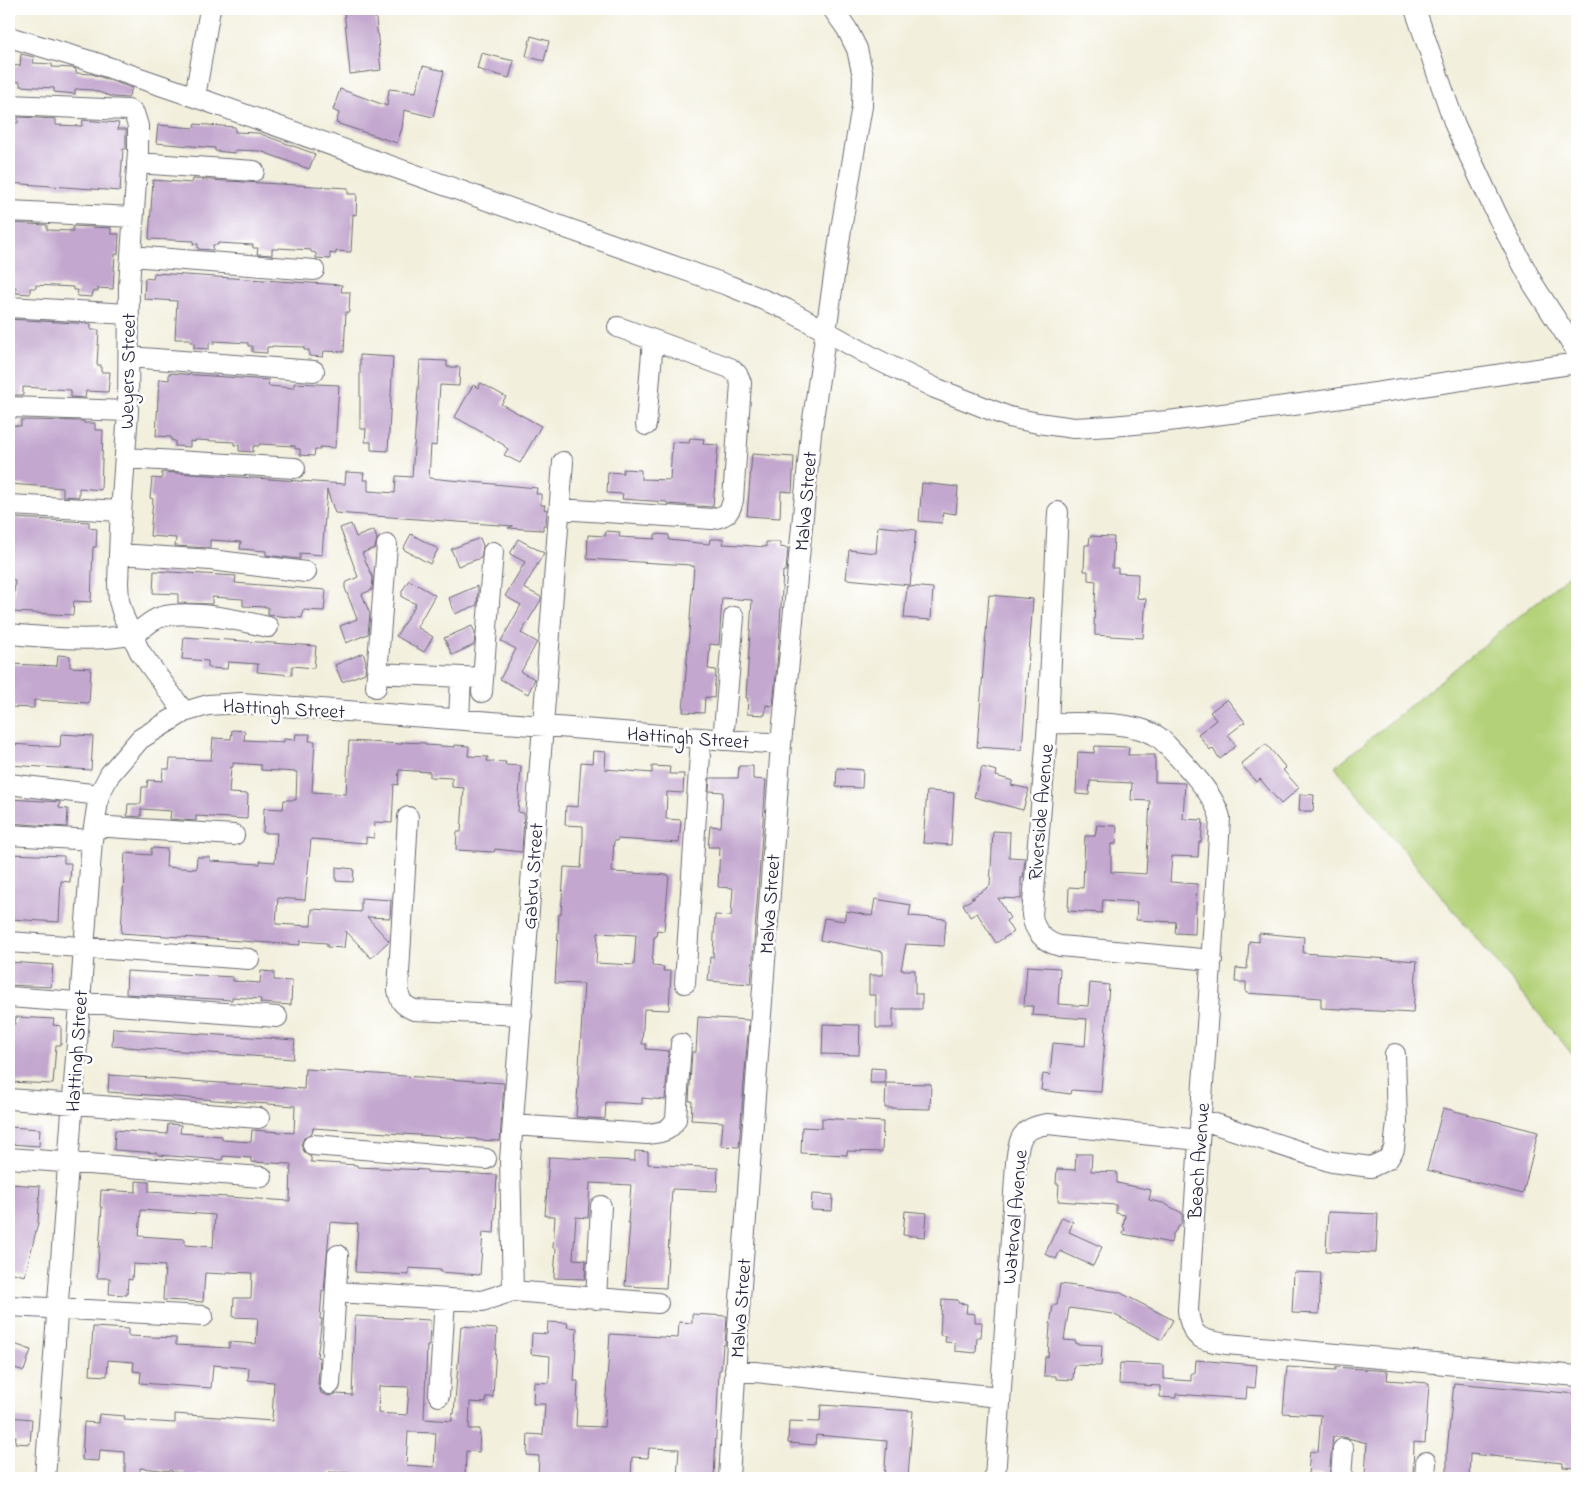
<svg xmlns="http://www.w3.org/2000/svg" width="1586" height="1487" viewBox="0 0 1586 1487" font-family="'Indie Flower',sans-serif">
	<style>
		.green { fill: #b3d178; stroke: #6a7a5a }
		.building { fill: #c3a7cf; fill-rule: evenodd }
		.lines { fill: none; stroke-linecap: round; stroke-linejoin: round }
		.minor-casing { stroke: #6b6a73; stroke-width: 22 }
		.minor { stroke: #fff; stroke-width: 20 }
		.labels { text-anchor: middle; stroke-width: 5; stroke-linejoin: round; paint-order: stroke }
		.street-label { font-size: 20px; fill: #22223b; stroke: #fff }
	</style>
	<rect width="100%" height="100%" fill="#fff"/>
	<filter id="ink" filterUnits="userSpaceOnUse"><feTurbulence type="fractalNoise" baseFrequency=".02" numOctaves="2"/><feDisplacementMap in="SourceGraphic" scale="10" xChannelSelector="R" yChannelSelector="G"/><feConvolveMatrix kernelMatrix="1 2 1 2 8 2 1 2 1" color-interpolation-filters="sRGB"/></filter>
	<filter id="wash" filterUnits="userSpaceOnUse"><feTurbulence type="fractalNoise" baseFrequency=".0096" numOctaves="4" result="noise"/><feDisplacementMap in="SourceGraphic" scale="20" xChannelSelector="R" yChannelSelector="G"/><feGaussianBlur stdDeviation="1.12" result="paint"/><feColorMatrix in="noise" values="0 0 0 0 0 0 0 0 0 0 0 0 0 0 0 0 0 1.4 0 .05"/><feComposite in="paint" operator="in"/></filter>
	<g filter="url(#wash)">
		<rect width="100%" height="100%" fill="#f2efdc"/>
		<!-- green -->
		<path class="green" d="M1577 569V1060L1335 767Z"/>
		<g id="blocks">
			<!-- building -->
			<path class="building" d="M344 9H375L381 70 350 74Z
				M531 36 549 41 544 61 526 56Z
				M481 53 514 61 509 78 477 69Z
				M21 54 34 57 33 63 52 64V67L73 68 76 69V73L92 74 132 88 128 98 113 97 92 90 75 89V94L54 92V88L20 86V82L9 81V65L20 66Z
				M423 66 444 71 433 117 404 110 402 128 397 143 336 123 339 113 333 110 340 89 387 106 389 89 416 92Z
				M18 117 56 119V125L82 126 83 120 119 123 117 129H126V149H123L120 191 9 183V122L18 123Z
				M195 124 235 127V132L258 133 315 154 309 169 260 151 235 150V153L215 151V148L156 143 158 125 194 128Z
				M193 179 348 188V194H357L356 215 353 214 351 252 336 251V254L330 253V259L316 258V253L311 252V250L278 248V249H272V255L257 254 258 248H253V245L218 243V245H213V250L198 249V244H193L194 241 149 239 153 180 192 183Z
				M9 223 47 225V230L73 231V226L111 228V234H119L118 254H115L113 289 98 288V291H93L92 297 77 296 78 290H73V287L36 285V288H30V294L16 293V287H11V284H9Z
				M154 273 342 285 341 292H350L349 312H346L344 352 324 351 323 357 309 356V350H304V347L272 346V347H267V353L252 352V346H248V343L214 341V344L209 343V349L194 348V342H190V339H175L177 301 144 299 145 278 153 279Z
				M9 319 91 324V330H99L97 365H101V372H110L108 392 86 391 85 398 71 397V390L23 387V395H9Z
				M360 355 393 357 388 451 371 450V442H365L366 429H360Z
				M420 360 447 361V367H460L459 386 440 385 436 446 431 445 429 478 537 488 536 494H541V505H545L544 509 547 510 546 525H543V530L508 528 513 526 335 513 327 490 322 555 300 553V559L266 555V551L240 549 241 542 210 540V548L175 546 176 538 150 536 153 499 150 498 152 478 162 479V472L345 484 346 472 364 473 363 480H368V491L395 493 396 476 412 477Z
				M169 373 269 380 268 386 294 388V383L339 385 335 448 320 447V450H315L314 456 300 455V449H295V446L259 444V446H253V452L239 451V445H234V442L195 440V442L190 441V447L175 446V441L171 440V437L156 436 159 379 169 380Z
				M481 383 506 397 501 404 541 426 520 463 504 455 508 449 504 446V445L455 417 473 385 478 388Z
				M21 420 84 421V423H95V430H103L101 490 79 488V497L63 496V488L9 484V425L21 426Z
				M690 438 704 439 703 444 718 445 713 507 667 504V502L622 499 623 494 607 493 608 472 623 473V469L641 470V479L670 480 672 442 689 443Z
				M752 454 794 457 792 492 781 491 780 518 747 516Z
				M922 483 958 487 956 514 943 512 942 523 919 521Z
				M15 518 89 522V528L97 529 96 547H93L91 602 74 601 73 615 13 612 15 580 9 579 11 543H9V524H14Z
				M351 524 356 537 374 530 377 539 375 548 362 553 373 578 372 590 362 594 370 614 368 634 346 643 340 626 357 619 345 588V583L358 577 340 528Z
				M878 526 916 530 910 585 846 579 849 550 876 553Z
				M606 531 620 532 619 537 655 539V534L669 535V540L709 544 710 539H724L723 544 740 545 766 547V542H780V547L788 548 786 571H783L779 642 773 706 766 705 765 715 747 714 748 698H746L752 600 722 598 719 645 710 644 708 669 716 670 714 698 705 697 704 713 683 712 694 566H691V565L587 559 588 535 605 536Z
				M411 534 438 549 430 564 403 549Z
				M1090 536 1114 537 1112 568H1118V573L1138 574 1137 598 1146 599 1143 638 1095 635V625H1094L1096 581 1088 580V571H1084L1085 545H1089Z
				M480 538 483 546 481 558 458 566 451 549Z
				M518 539 544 553 524 588 541 597V600L521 633 537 642 521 672 535 679 528 694 500 679 516 649 501 641 521 605 505 596 525 562 510 554Z
				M154 571 236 576 235 583 326 590 324 611 303 610 302 618 268 615V607L243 606V599L212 597V604L178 603V594L153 593Z
				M409 580 435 595 417 627 433 637 424 652 396 636 416 604 402 597V591Z
				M477 586 478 590 477 605 455 614 449 598Z
				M907 586 933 588 931 620 904 618Z
				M989 595 1033 599 1022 750 977 747Z
				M472 626 475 632 474 645 452 655 444 638Z
				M184 637 316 646 314 668 292 666V675L257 672 258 664 228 662 227 669 208 668V661L182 659Z
				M363 653 366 661 365 673 342 682 335 665Z
				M58 655 70 656V667L91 668 89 703 34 700V708L9 707V664L57 666Z
				M1227 699 1245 722 1228 735 1236 746 1220 759 1212 748 1210 750 1198 734 1216 720 1210 712Z
				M232 730 245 731 244 740 284 742V739L295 740 296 734H310L309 741H315L312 792 346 794 349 741 402 744V742L426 743V745L455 747V745L469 746 468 756 488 757 487 761 506 762 505 765 521 766 518 812 524 813 522 852 495 849 494 852 456 850 457 832H461L464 788 452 787V778L430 777V772L399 770 398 785 394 784 392 823 375 822 374 838 366 837V843L311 839 305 900 278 898 276 924 311 926 312 909 361 912V898L391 900 390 918 367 917 389 941 371 958 346 931 344 948 327 947V943L300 941V945L121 933 125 853 151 855V848L167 849 166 867 196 869 197 857H210V861L260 864V861L275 862 277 833H263L264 808 283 809 284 800H296L297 772 261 770V765L233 763V767H231L229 793 248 794 247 819 196 816V821L170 819 171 811 141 809V817L127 816 128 804H141L142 787H147L148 780 162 781 163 769H169L170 759 211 760 213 738 231 739Z
				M61 734 93 736 91 770 9 765V744L60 747Z
				M1266 744 1286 768 1283 770 1299 788 1281 804 1260 779 1257 782 1241 764Z
				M1095 746 1129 747 1128 755H1155V782L1185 783 1183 819 1203 820 1201 842H1199L1198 857 1172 856 1170 882 1197 884 1195 934 1175 933 1176 922 1136 920 1137 902 1103 900 1102 913 1068 911 1069 887 1083 888 1085 836H1095L1097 825 1117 826 1116 844H1111V872L1146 874 1150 801 1131 800 1132 783 1090 781 1089 795 1076 794 1078 752 1094 753Z
				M593 751 606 752 605 769 652 773V766L670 767 669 774H684L683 793 667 792 666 819 681 820 679 843 617 839V841H614L612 872 669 875 664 931 657 930 656 937H654L652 966 664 967 663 971H671L669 1010 644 1009 642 1044H646V1049L669 1051 665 1100 642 1098V1104L606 1102 605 1119 576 1117 584 984 555 983 559 914H561L564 867 581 868 583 838V826L565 825 566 806 578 807 581 762 592 763ZM598 933 636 935 634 965 596 963Z
				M739 766H753V779L766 780 751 984 708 981 710 957 713 958 715 915 731 916 733 888 718 887 720 847H708L710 826 721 827 723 792 709 791 710 778H738Z
				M982 767 997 771 996 776 1013 781 1011 785 1029 789 1023 810 974 797Z
				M837 768 863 770 862 788 836 787Z
				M927 791 954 793 951 845 923 843Z
				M1300 794 1314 795 1313 811H1299Z
				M9 799 60 802 59 808 68 809 67 827 9 823Z
				M993 831 1010 832 1009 857 1025 858 1023 878H1021V899L998 898 1010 918 1006 921 1013 932 996 943 977 913 970 917 963 904 975 898H971L990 886Z
				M9 854 64 856V863H71L70 882 61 881 59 922 9 919Z
				M336 867 354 869 353 882 336 881Z
				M875 899 911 905 909 916 946 919 944 946 906 944 901 970H915V994H922V1009H893V1028H876V995H869V975H883V952L820 940 824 918 844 921 846 911 872 916Z
				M1259 933 1304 937 1303 953 1417 961 1413 1013 1321 1008V998L1246 993V982H1235L1236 968 1247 969 1249 941 1259 942Z
				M9 962 53 965 51 987 9 985Z
				M1027 966 1060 968 1058 1004 1088 1006 1090 983 1109 985 1101 1092 1071 1090 1070 1094 1041 1090 1043 1074 1050 1075 1053 1043 1085 1046 1087 1019 1032 1015 1033 1006H1024Z
				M127 971 233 977V981L260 983 261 971 274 972V980L292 981 291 1005 260 1003 261 999 232 997V1000L126 994Z
				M16 1017 54 1019 53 1025 61 1026V1045H56L53 1084 9 1082V1023L15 1024Z
				M698 1017 749 1020 739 1147 721 1146 723 1122 691 1120 692 1101H689L692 1052H696Z
				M823 1024 860 1025 859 1055 822 1054Z
				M113 1028 295 1040 293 1059 112 1046Z
				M871 1068 885 1069V1083H870Z
				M305 1069 504 1083 500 1141 477 1140V1139L313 1128 312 1133 308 1135 304 1138 301 1144 303 1150 306 1154 311 1157V1162L357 1165V1167L427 1170V1172L497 1175 494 1233 483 1232 480 1275 440 1272 441 1270 409 1268V1275L355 1272 358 1224 330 1222 324 1291H322L320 1319H322L317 1357 320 1358 318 1383 321 1393 329 1396 336 1394 352 1395 355 1316 430 1320 429 1346H427L424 1419 452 1421V1414H454L461 1326 497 1329 493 1397H486V1403L470 1402 469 1429H480L479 1452 466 1451 465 1478H390V1475L329 1472V1478H232V1476L198 1474V1478H184L185 1473 171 1472 172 1471 140 1468V1478H125V1452L100 1450 99 1461 82 1460 84 1422 98 1423 99 1414 125 1416 124 1420 175 1423V1414L272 1421 274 1382 248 1380 249 1368 213 1365 211 1388 140 1383 141 1372 133 1371 134 1362 108 1360 107 1376 90 1375 93 1327 128 1329V1336L176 1338V1345L229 1348V1342L256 1344 258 1318 233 1317 234 1298H251L252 1273 226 1272V1274L205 1273 203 1302 163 1300 165 1266 133 1264 132 1280 128 1279 127 1295 109 1294 110 1278H97L102 1207H100L101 1190 136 1192V1181L149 1182V1192L290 1201 291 1164 251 1162V1158L223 1156 222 1160 158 1155V1153L114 1150 115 1130 167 1134 168 1124 181 1125 180 1133 222 1136V1140L251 1142 252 1130 294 1133 295 1106 108 1092 109 1075 304 1089ZM141 1210 215 1215 213 1247 185 1245V1239L139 1236ZM379 1386 409 1387 407 1415 378 1413ZM408 1432 436 1433 434 1467 406 1465Z
				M886 1083 931 1084 930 1109 885 1108Z
				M1443 1108 1538 1132 1523 1194 1427 1170Z
				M822 1118 883 1122 882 1152 847 1151V1155L801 1153 802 1127 822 1128Z
				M9 1127 40 1129 39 1146 9 1144Z
				M635 1151 648 1152V1164L718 1168 717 1191 672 1189 666 1288 625 1286 630 1223H628L631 1185 590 1183 588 1218 576 1217 573 1259 586 1260 585 1279 554 1278 556 1248H553L555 1216H545L549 1157 635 1161Z
				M1076 1154H1092L1091 1171 1117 1172V1183L1151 1190 1149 1200 1163 1203 1182 1213V1222L1173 1234 1171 1243 1123 1234 1125 1228 1123 1227 1125 1215 1116 1213V1205L1058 1201 1059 1184H1056L1057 1169 1075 1170Z
				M9 1184 40 1186 38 1223 25 1276 9 1272Z
				M812 1194 833 1195 832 1211 811 1210Z
				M905 1211 927 1213 925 1237 903 1235Z
				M1328 1212 1378 1214 1376 1253 1326 1251Z
				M1062 1217 1073 1222 1069 1232 1102 1247 1093 1266 1060 1251 1056 1259 1045 1254Z
				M1294 1272 1321 1273 1319 1314 1292 1313Z
				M1060 1284 1119 1292 1173 1320 1162 1340 1113 1314 1069 1308 1064 1340 1076 1341V1344L1102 1345 1101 1366 1074 1365 1073 1380 1056 1379V1376H1044L1045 1357H1048L1050 1325 1053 1305H1057Z
				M942 1299 958 1300V1303L967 1304 966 1313 975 1314V1322H982L981 1337H977L976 1353 955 1351V1343L945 1342 946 1336 940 1335Z
				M692 1314 727 1316 725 1345H723L721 1370H719L714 1478H677L679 1449 649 1448 648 1458 632 1457 631 1478H538L539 1456 527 1455 528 1434 543 1435 545 1404H533L534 1382 549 1383 550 1356 531 1354 532 1333 547 1334 548 1322 568 1323 567 1327 577 1328 574 1381H578L576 1426 604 1427 610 1334 678 1338 679 1322 692 1323Z
				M9 1342 31 1350 24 1371 9 1366Z
				M1196 1360 1257 1365 1255 1388 1247 1387 1246 1399 1176 1394V1398L1160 1397V1386L1119 1384 1120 1363 1164 1365V1379L1191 1381V1373H1195Z
				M1287 1367 1336 1370V1367L1388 1371 1387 1380 1429 1383 1425 1443 1414 1442 1413 1478 1365 1476 1367 1443 1344 1437H1333L1329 1476 1308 1474 1310 1451 1318 1452 1321 1415 1283 1413Z
				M1454 1383 1577 1394V1417L1574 1444 1577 1445V1468L1563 1467V1463L1470 1454 1469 1478H1447V1451Z
				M821 1405 913 1411 908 1478H884L887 1441 816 1435 815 1445 788 1443 789 1421 820 1422Z
				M9 1417 32 1419 30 1444 15 1443 16 1436 9 1435Z"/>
		</g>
	</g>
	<g filter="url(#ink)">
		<use href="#blocks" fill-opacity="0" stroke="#6b6a73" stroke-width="1"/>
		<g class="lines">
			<!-- minor casing -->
			<g class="minor-casing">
				<path id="minor" d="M1415 9 1455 125 1498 217 1533 284 1577 352
					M9 37 90 61 195 97 730 286 786 309 876 359 935 388 1009 417 1038 423 1074 428 1112 426 1168 421 1301 404 1577 363
					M195 97 210 9
					M9 105 128 110 134 113 138 126V151L129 286 128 411 120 529 118 583 119 601 124 618 140 652 184 712
					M137 163 254 171
					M9 211 133 217
					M131 256 314 270
					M9 307 128 314
					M129 357 314 371
					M9 407 128 411
					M646 425 653 340
					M125 458 295 468
					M9 505 121 511
					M560 509 712 519C725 516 730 514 733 500L741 383 737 374 730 368 618 327
					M1058 512 1048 723 1032 915C1034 931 1044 942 1060 946L1212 960
					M119 554 211 560 306 572
					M9 634C44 637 81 641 116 637 121 636 127 636 132 635 142 631 148 621 161 617 190 609 239 620 268 627
					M377 673 483 678
					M376 687 387 545
					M482 692 493 552
					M459 719 461 677
					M1048 723C1079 724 1137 719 1161 739 1179 758 1215 793 1220 818 1211 982 1198 1146 1188 1310 1191 1339 1201 1340 1227 1344L1577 1376
					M723 740 734 617
					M9 784 99 795
					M408 817 398 990C400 1002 403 1005 414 1010L522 1015
					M94 826 234 835
					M9 835 92 840
					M9 942 249 959
					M685 983 701 739
					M9 997 277 1017
					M9 1099 259 1118
					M1200 1119 1332 1162 1371 1167 1388 1159 1394 1149 1397 1122 1395 1054
					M513 1125 647 1134C662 1132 669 1132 676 1119L681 1044
					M313 1145 486 1159
					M9 1158 262 1177
					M513 1291 510 1160 563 462
					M336 1292 482 1301 513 1291 658 1303
					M596 1299 601 1206
					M9 1306 203 1316
					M735 1370 1000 1397
					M330 1384 338 1255
					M439 1396 445 1299
					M45 1478 92 840 99 795 110 774 140 739 184 712 208 705 241 703 781 744
					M729 1478 738 1326 781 744 811 433 841 229 862 106 863 76 857 49 847 29 833 9
					M995 1478 1016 1163C1019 1137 1021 1128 1048 1124L1199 1140
					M1341 1478 1343 1449
					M1425 1478 1426 1462"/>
			</g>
			<!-- minor -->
			<use href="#minor" class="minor"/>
		</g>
	</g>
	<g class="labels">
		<!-- street labels -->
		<g class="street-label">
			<text transform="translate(127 371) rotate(-89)" y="7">Weyers Street</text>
			<text transform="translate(805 501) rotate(-85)" y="7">Malva Street</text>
			<text transform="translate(284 708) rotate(3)" y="7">Hattingh Street</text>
			<text transform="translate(688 737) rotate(4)" y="7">Hattingh Street</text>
			<text transform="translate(1040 812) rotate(-85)" y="7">Riverside Avenue</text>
			<text transform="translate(532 876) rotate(-86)" y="7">Gabru Street</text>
			<text transform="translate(769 904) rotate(-86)" y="7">Malva Street</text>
			<text transform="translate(76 1051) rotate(-86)" y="7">Hattingh Street</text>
			<text transform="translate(1198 1161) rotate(-86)" y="7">Beach Avenue</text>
			<text transform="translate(1014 1217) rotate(-85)" y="7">Waterval Avenue</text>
			<text transform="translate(740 1308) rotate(-86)" y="7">Malva Street</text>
		</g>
	</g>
	<!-- margin -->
	<rect width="1586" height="1487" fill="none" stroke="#fff" stroke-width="30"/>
</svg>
